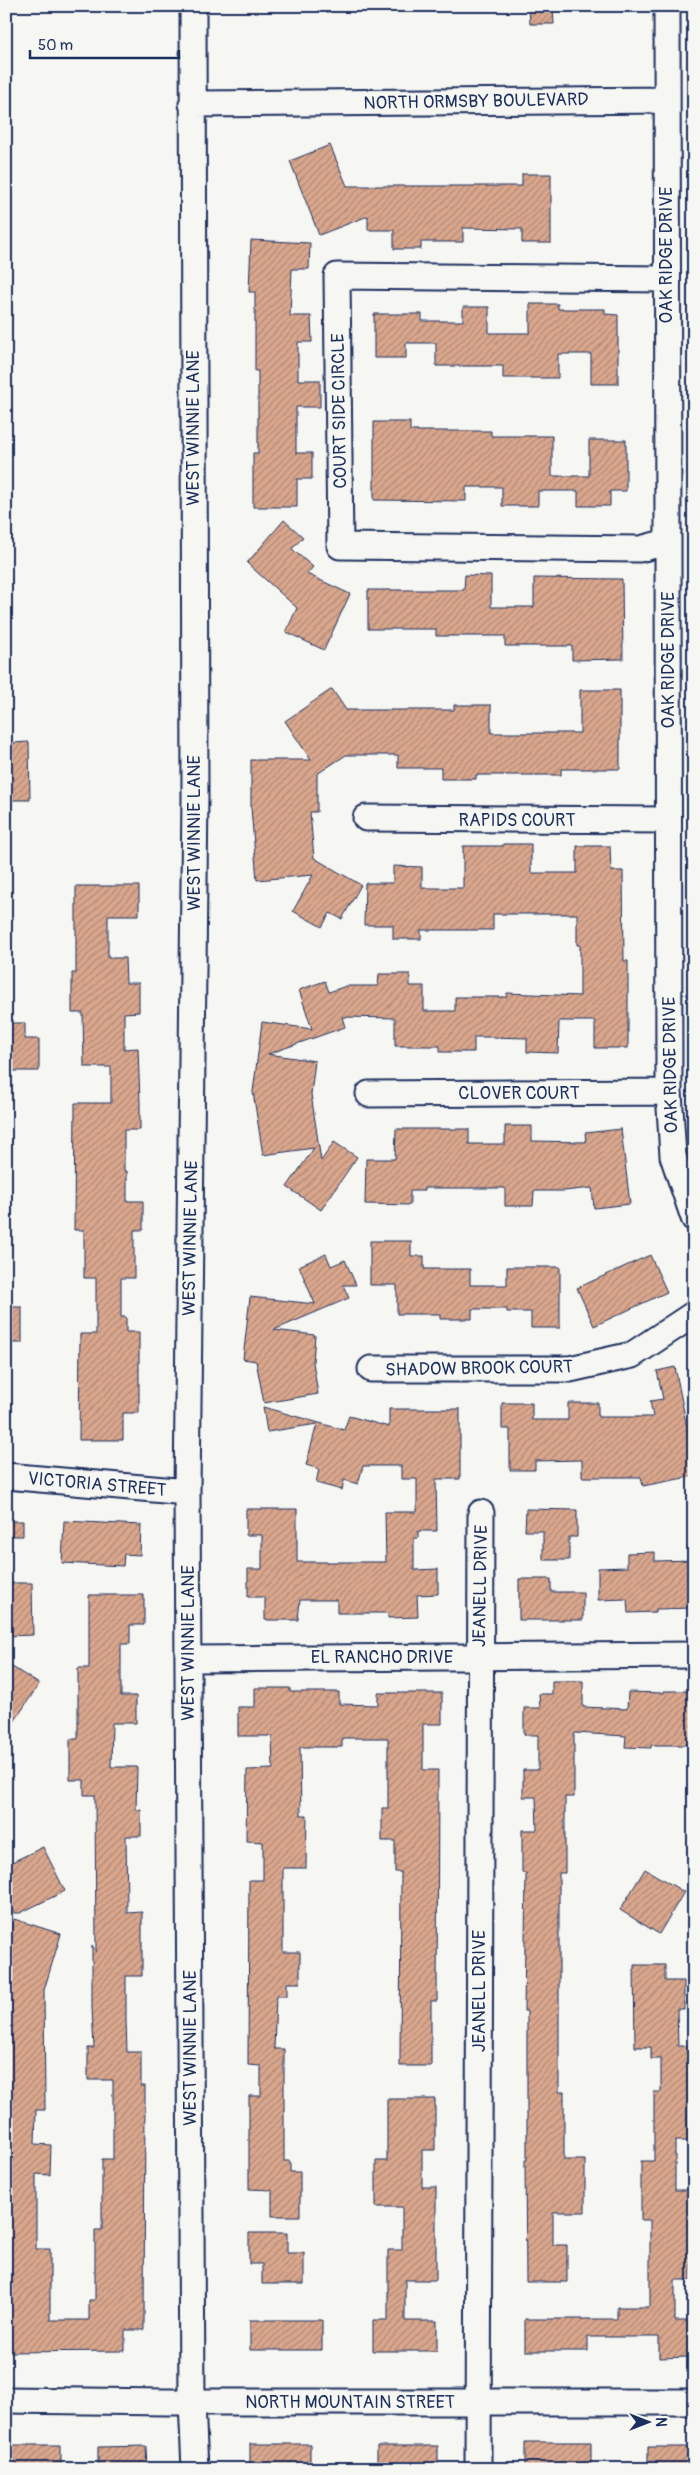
<svg xmlns="http://www.w3.org/2000/svg" width="700" height="2475" viewBox="0 0 700 2475" font-family="Pangolin,sans-serif">
	<style>
		.building { fill: url(#building-hatch); stroke: #1b2f5e }
		.lines { fill: none; stroke-linecap: round; stroke-linejoin: round }
		.minor-casing { stroke: #1b2f5e; stroke-width: 29 }
		.minor { stroke: #f6f6f2; stroke-width: 25 }
		.labels { text-anchor: middle; stroke-width: 4; stroke-linejoin: round; paint-order: stroke }
		.street-label { font-size: 18px; fill: #1b2f5e; stroke: #f6f6f2 }
	</style>
	<defs>
		<pattern id="building-hatch" width="6" height="6" patternUnits="userSpaceOnUse" patternTransform="scale(1.25)"><rect width="6" height="6" fill="#daa78d"/><path d="M-1 1l2-2M0 6l6-6M5 7l2-2" fill="none" stroke="#b08876"/></pattern>
	</defs>
	<rect width="100%" height="100%" fill="#f6f6f2"/>
	<filter id="ink" filterUnits="userSpaceOnUse"><feTurbulence type="fractalNoise" baseFrequency=".02" numOctaves="2"/><feDisplacementMap in="SourceGraphic" scale="10" xChannelSelector="R" yChannelSelector="G"/><feConvolveMatrix kernelMatrix="1 2 1 2 8 2 1 2 1" color-interpolation-filters="sRGB"/></filter>
	<g filter="url(#ink)">
		<!-- building -->
		<path class="building" d="M529 6H553L554 24H530Z
			M330 145 347 186H522V174H551V243H522V229L463 228V242H421V249H394V230H368V216L319 235 290 161Z
			M251 240 310 243 309 269H292L290 316H311L312 342H298V380H320V407H296V453H312V479H297V507H253V453H258V371H255V292H249Z
			M530 304H558V309H605V314L618 315V384H591V354H558V378H503V366H436V343H406V358H374V314H422V321H463V307H489V333H530Z
			M374 422H410V431H491V436H552V476H589V440H626V491H610V506H578V491H538V506H502V487H466V501L374 500Z
			M284 520 303 537 292 549 313 567 307 574 350 594 324 650 286 632 297 608 247 563Z
			M465 575 491 576V607H534V578L622 579 623 659 572 660V646H505V636H436V629H368V590H464Z
			M332 689 346 710H454V705H491V733H580V690H620V769H561V775H476V779H441V768H398V755H346L317 774V812H310L314 858 361 885 342 919 330 913 322 927 293 911 313 875 257 880 251 808V760H311L285 721Z
			M29 742 30 800H6V754H13L12 743Z
			M503 844H531V873H577V846H610L611 871H623L624 961H628V1048H595V1021H559L558 1053 527 1052V1038L491 1037H474V1052H440V1046H395V1018L342 1017 345 1027 268 1054 315 1061 311 1094 321 1161 334 1142 357 1157 321 1210 287 1187 314 1148 263 1155 253 1092 262 1022 312 1029 299 990 325 981 329 992 346 986H378L379 974H410V986H424V1011H455V997H507V993L580 996V945H577V914H493V930H421V939H393V925H364L365 883H393V866L422 867V888H463V846H503Z
			M76 886H139V915H108V958H125L126 983H139V1012L124 1013V1049L138 1048 140 1103V1130H124V1171H127V1201H143V1230H134V1278H121V1317H126V1332H139V1413H123V1440H79L80 1334H96V1278H84V1230H74L75 1103H111V1067H84L83 1013H72V973H76Z
			M6 1023H25V1039H39V1071H6Z
			M505 1126H532V1141L586 1142 585 1133 621 1129 630 1204 594 1208 592 1188 564 1191H534L533 1206H505V1188H424V1191H410V1205L365 1204 366 1159H395L396 1129H469V1144H505Z
			M370 1241H411V1256H424V1269H470V1285H507V1267H560V1328H531V1312H507V1309H472V1319H440V1314H397V1285H370Z
			M326 1254 331 1266 345 1260 356 1285H343L349 1298 274 1330 315 1335 313 1362 318 1394 264 1403 256 1361 243 1359 250 1297 315 1304 299 1266Z
			M650 1255 667 1292 594 1326 577 1288Z
			M6 1307H22V1343H6Z
			M675 1367 694 1462V1476L643 1486 641 1477H582V1460L535 1461V1470H510V1429H502V1403H532V1420H568V1403H598V1417H653L650 1401 663 1399 657 1371Z
			M263 1407 344 1430 349 1416 389 1427V1409H460V1479H436L437 1531H418V1538H414V1570L438 1569V1594L417 1595 418 1617 388 1618V1613H337V1600H300L298 1620H265V1597H248V1569H262V1535H246V1509H297V1562H386L385 1512H417V1479H401V1466H363L358 1484 344 1480 342 1490 316 1483 319 1469 306 1465 317 1424 267 1432Z
			M526 1509 577 1510V1537H569V1560H543V1531H525Z
			M6 1521H23V1536H6Z
			M64 1521 141 1525 140 1555 124 1554 123 1566 62 1563Z
			M655 1552V1561L694 1560V1608L656 1609V1612L628 1613 627 1599 598 1600V1568L627 1567V1553Z
			M519 1579H551V1592H583V1620H519Z
			M6 1583H32L33 1635 6 1636Z
			M89 1595H144V1625H130V1644H121V1696H136V1723H112L111 1767H137L136 1810H141V1836H126L127 1913 142 1912V1976H126V2020L127 2052H141V2086H145L144 2330H125V2351L6 2352V1946L14 1919 61 1934 44 1990 45 2110H36L35 2144 51 2145 50 2175 36 2174V2249H50V2320H89V2300H95V2230H102V2159H113V2080H88V2048H94L92 2008V1945L96 1952 95 1795H84V1780H70V1739H78V1668H89Z
			M6 1663 39 1684 6 1734Z
			M552 1681H583V1707L627 1709 628 1692 664 1693V1691H691L694 1745H651V1748L625 1747 626 1736 575 1733 574 1735V1797H565V1873H559V2092H564V2160H585V2212H553V2245H567V2282H526L525 2160H527V2011H524L526 1873H522V1830H537L536 1797H523V1770H538V1735H524V1708H540L539 1694H552Z
			M255 1688H290V1692H339V1704L378 1705V1693H442V1724H423V1770H438L437 2001H431V2066H400L401 1872H395V1841H382V1808H388V1738H342V1747H300L301 1815H307L306 1868H283V1952H300V1983H287V1996H276L274 2049H284V2161H290V2172H300V2216H272V2190L249 2189V2096H261V2066L248 2065 249 1880H263V1842L246 1841 247 1770 273 1769 272 1736H238V1707H255Z
			M43 1847 65 1891 20 1913H14L6 1899V1865Z
			M645 1869 684 1892 659 1934 620 1910Z
			M634 1965H665V1981H684V2009H677L678 2046H692V2072H688V2141H675V2190H691V2280H675V2321H688V2357L659 2358V2337H588V2351H525V2319H617V2307H650V2220H641V2161H654V2092H661V2059H651V2047H635Z
			M387 2099H435V2150H422V2187H436V2280H405V2321H437V2351H373V2320H388V2250H402V2207H376V2161H387Z
			M249 2233H287V2253H304V2284H262V2264H249Z
			M250 2320H322V2350H250Z
			M525 2442H591V2469H525Z
			M250 2444H310V2469H250Z
			M6 2445H61V2469H6Z
			M146 2446 147 2469H98V2447Z
			M377 2446H438V2469H377Z
			M648 2447H690V2469H648Z"/>
		<g class="lines">
			<!-- minor casing -->
			<g class="minor-casing">
				<path id="minor" d="M193 6 195 796 187 1492 192 2402 195 2469
					M667 6 669 1092 673 1156 694 1218
					M192 104 666 100
					M666 279 337 276 340 546 640 549 667 542
					M366 818 668 820
					M369 1094 669 1092
					M371 1369H570L632 1355 694 1314
					M6 1476 187 1492
					M190 1659 694 1655
					M6 2400 166 2402H694
					M478 2469 481 1513"/>
			</g>
			<!-- minor -->
			<use href="#minor" class="minor"/>
		</g>
	</g>
	<g class="labels">
		<!-- street labels -->
		<g class="street-label">
			<text transform="translate(476 101) rotate(-1)" y="6">NORTH ORMSBY BOULEVARD</text>
			<text transform="translate(666 255) rotate(-90)" y="6">OAK RIDGE DRIVE</text>
			<text transform="translate(339 411) rotate(-91)" y="6">COURT SIDE CIRCLE</text>
			<text transform="translate(193 428) rotate(-90)" y="6">WEST WINNIE LANE</text>
			<text transform="translate(668 660) rotate(-90)" y="6">OAK RIDGE DRIVE</text>
			<text x="517" y="826">RAPIDS COURT</text>
			<text transform="translate(194 833) rotate(-90)" y="6">WEST WINNIE LANE</text>
			<text transform="translate(670 1065) rotate(-91)" y="6">OAK RIDGE DRIVE</text>
			<text x="519" y="1099">CLOVER COURT</text>
			<text transform="translate(190 1238) rotate(-89)" y="6">WEST WINNIE LANE</text>
			<text transform="translate(479 1368) rotate(-1)" y="6">SHADOW BROOK COURT</text>
			<text transform="translate(97 1484) rotate(5)" y="6">VICTORIA STREET</text>
			<text transform="translate(480 1586) rotate(-89)" y="6">JEANELL DRIVE</text>
			<text transform="translate(188 1643) rotate(-90)" y="6">WEST WINNIE LANE</text>
			<text x="382" y="1663">EL RANCHO DRIVE</text>
			<text transform="translate(479 1991) rotate(-90)" y="6">JEANELL DRIVE</text>
			<text transform="translate(190 2048) rotate(-90)" y="6">WEST WINNIE LANE</text>
			<text x="350" y="2408">NORTH MOUNTAIN STREET</text>
		</g>
	</g>
	<!-- margin -->
	<rect width="700" height="2475" fill="none" stroke="#f6f6f2" stroke-width="25"/>
	<rect x="12" y="12" width="675" height="2450" fill="none" stroke="#1b2f5e" stroke-width="2" filter="url(#ink)"/>
	<!-- north arrow -->
	<g transform="translate(648 2422) rotate(90)" stroke="#f6f6f2" stroke-width="4" paint-order="stroke">
	<path d="M0-4L9 19L0 12L-9 19Z" fill="#1b2f5e"/>
	<text y="-8" font-size="14" font-weight="bold" text-anchor="middle" fill="#1b2f5e">N</text>
	</g>
	<!-- scale -->
	<path d="M30 50v8h149v-8" fill="none" stroke="#1b2f5e" stroke-width="2.5"/>
	<text x="38" y="50" font-size="15" fill="#1b2f5e" stroke="#f6f6f2" stroke-width="4" paint-order="stroke">50 m</text>
</svg>
